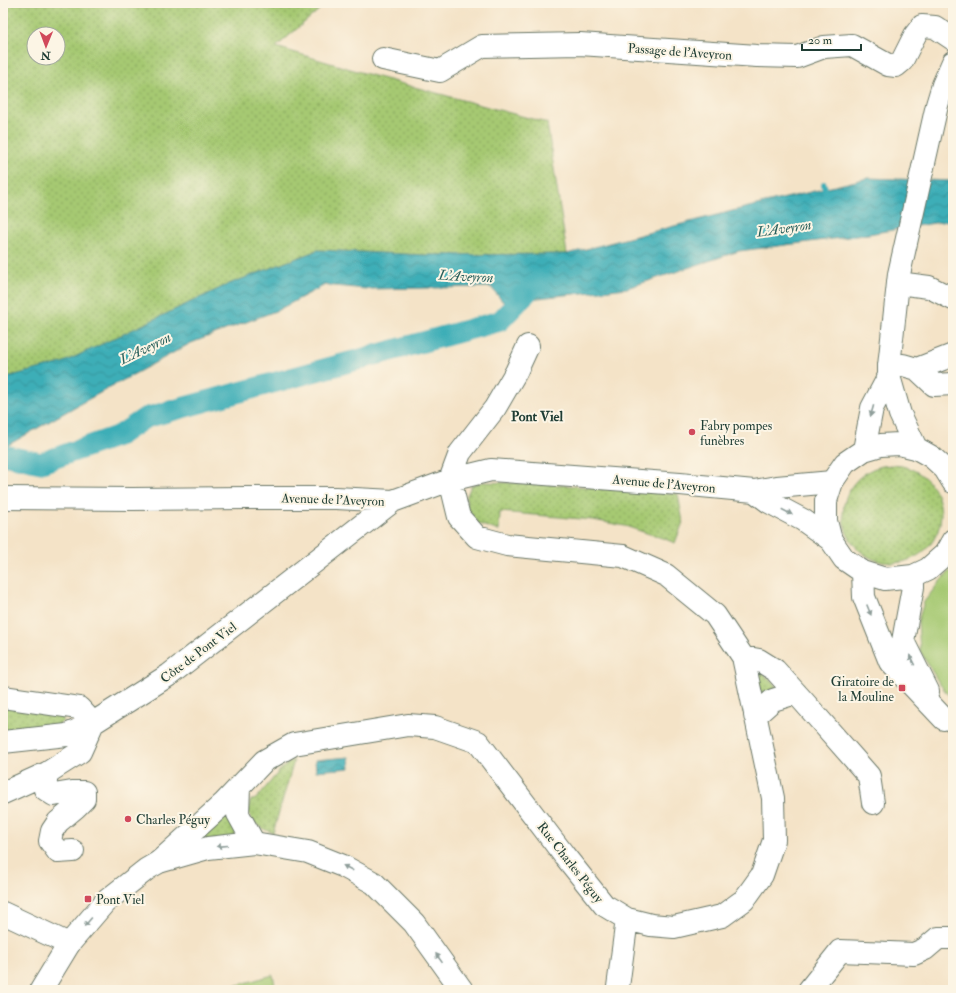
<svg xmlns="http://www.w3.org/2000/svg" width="956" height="993" viewBox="0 0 956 993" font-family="'IM FELL Double Pica',serif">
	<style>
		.grass { fill: url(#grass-dots); stroke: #628353; fill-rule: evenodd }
		.park { fill: #a6c972; stroke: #628353 }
		.water { fill: url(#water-waves); stroke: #2e7676 }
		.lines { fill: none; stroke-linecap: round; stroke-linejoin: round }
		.stream { stroke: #3daeb7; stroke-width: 6 }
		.canal { stroke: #3daeb7; stroke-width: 21 }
		.minor-casing { stroke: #6a7767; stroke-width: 24 }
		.major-casing { stroke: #6a7767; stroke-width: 24 }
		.minor { stroke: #fff; stroke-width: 22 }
		.major { stroke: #fff; stroke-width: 22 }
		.oneway { fill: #8f9e9a }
		.poi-dot { fill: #d1495b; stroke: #fcf5e5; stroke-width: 1.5 }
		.labels { text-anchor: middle; stroke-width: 4; stroke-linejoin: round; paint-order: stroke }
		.street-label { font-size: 13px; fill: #1f3d34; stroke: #fcf5e5 }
		.poi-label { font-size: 13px; fill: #1f3d34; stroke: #fcf5e5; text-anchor: start }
		.water-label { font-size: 14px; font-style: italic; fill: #285f5b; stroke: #fcf5e5 }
		.neighbourhood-label { font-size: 14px; font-weight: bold; fill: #1f3d34; stroke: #fcf5e5 }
	</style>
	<defs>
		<pattern id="grass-dots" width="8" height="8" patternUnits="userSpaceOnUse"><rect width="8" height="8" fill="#a6c972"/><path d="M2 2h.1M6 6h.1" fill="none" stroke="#87a45e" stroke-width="1.8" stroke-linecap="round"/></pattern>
		<pattern id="water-waves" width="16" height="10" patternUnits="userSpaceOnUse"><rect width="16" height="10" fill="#3daeb7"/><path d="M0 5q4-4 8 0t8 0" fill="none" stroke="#338f96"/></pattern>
	</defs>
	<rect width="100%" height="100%" fill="#fcf5e5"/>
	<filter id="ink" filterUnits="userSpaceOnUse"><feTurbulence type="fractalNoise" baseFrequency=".025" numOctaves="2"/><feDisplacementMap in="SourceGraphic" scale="8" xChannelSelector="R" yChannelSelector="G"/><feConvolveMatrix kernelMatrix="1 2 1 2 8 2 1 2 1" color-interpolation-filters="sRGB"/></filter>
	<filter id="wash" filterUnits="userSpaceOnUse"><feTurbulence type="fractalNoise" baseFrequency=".012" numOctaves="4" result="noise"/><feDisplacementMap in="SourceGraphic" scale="16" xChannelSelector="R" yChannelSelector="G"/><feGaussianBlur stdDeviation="0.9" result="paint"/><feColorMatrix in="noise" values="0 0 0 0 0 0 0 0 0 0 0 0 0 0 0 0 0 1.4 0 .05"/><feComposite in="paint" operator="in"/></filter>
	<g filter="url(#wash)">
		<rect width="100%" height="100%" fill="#f4e3c7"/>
		<!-- grass -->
		<path class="grass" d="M3 3H327L276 47 374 76 547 123 567 254 424 255 318 250 229 284 62 363 3 378ZM34 34H58V58H34Z
			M843 514a49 49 0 1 1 98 0a49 49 0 1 1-98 0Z
			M482 482 547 484 678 494 683 522 675 543 665 539 625 526 593 520 500 512 499 531 479 524 468 511 466 498 471 486Z
			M761 671 777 687 761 697 757 677Z
			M3 706 63 714V721L58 726 3 732Z
			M291 761H294L273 833C258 827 243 819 251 800H254L257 798 280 770Z
			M233 811 241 837 192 844Z"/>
		<!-- park -->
		<path class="park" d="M953 568V701L939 683 920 651 918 621 924 602 940 581Z
			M273 975 276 990H220Z"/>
		<!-- water -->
		<path class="water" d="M868 178 953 181V220L856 236 739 251 627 288 503 302 491 287 366 289 325 285 278 310 191 343 78 405 3 448V378L62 363 229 284 318 250 424 255 567 254 728 212Z
			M349 757 350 768 316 771 315 760Z"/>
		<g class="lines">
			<!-- stream -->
			<path class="stream" d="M824 184 826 196"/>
			<!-- canal -->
			<path class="canal" d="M3 455 41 463 120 435 145 418 500 321 540 279"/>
		</g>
	</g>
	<g filter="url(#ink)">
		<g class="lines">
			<!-- minor casing -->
			<g class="minor-casing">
				<path id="minor" d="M383 59 440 71 482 46 580 44 757 56 797 57 824 47 852 45 888 65 896 66 902 61 915 35 922 26 935 27 953 39
					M898 283 929 287 953 299
					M889 366 903 365 917 369 934 385 953 384
					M917 369 953 355
					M754 491 769 502 803 520 831 540
					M3 498 132 499 246 498H336L393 501 450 480 491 470 680 484 754 491 777 487 832 482
					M743 657 759 660 775 670 804 702 869 776 873 803
					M3 697 79 708 93 723
					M755 716 773 700 796 693
					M3 742 67 735 93 723 169 675 393 501
					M47 773 45 789 54 795 72 792H84V799L76 807 58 822 52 831 50 841 58 852 73 851
					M239 787 238 814 254 843
					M3 793 47 773 80 752 93 723
					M159 862 223 804 264 761 294 744 408 725 435 727 478 742 564 855 604 905 627 919 651 925 674 927 722 916 744 900 762 875 774 840 773 798 743 657 715 615 666 575 623 556 507 545 477 537 459 517 450 480 460 453 495 408 516 372 528 346
					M3 913 69 944
					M618 987 627 919
					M809 990 840 951 914 954 925 949 938 938H953"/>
			</g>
			<!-- major casing -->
			<g class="major-casing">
				<path id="major" d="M916 448 900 414 889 376V366L899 274 937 105 943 85 953 62
					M864 450 872 408 889 376
					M953 482 945 469 932 457 916 448 899 444 881 445 864 450 845 463 832 482 826 501V521L831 540 844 559 863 572 885 579 913 576 928 569 945 554 953 540
					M863 572 864 597 890 662 944 719
					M913 576V587L903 641 928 691
					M41 990 69 944 105 902 147 869 159 862 208 848 254 843 308 852 343 866 374 883 414 923 462 990"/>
			</g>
			<!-- minor -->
			<use href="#minor" class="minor"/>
			<!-- major -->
			<use href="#major" class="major"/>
		</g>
		<!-- one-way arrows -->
		<defs><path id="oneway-solid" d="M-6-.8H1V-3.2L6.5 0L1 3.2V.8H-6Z"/></defs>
		<g class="oneway">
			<use href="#oneway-solid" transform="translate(872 411) rotate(106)"/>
			<use href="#oneway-solid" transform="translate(787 512) rotate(27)"/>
			<use href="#oneway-solid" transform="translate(869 610) rotate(68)"/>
			<use href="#oneway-solid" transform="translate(912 660) rotate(-116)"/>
			<use href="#oneway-solid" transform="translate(222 846) rotate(175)"/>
			<use href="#oneway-solid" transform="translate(348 868) rotate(-152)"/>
			<use href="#oneway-solid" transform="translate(88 922) rotate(130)"/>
			<use href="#oneway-solid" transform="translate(439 958) rotate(-125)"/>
		</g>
	</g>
	<!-- markers -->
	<g class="poi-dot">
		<circle cx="692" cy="432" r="4"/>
		<rect x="898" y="684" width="8" height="8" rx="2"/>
		<circle cx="128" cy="819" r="4"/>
		<rect x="84" y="895" width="8" height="8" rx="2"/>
	</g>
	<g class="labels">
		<!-- street labels -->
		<g class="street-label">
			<text transform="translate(680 51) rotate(4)" y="5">Passage de l'Aveyron</text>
			<text transform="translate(664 483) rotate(5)" y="5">Avenue de l'Aveyron</text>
			<text transform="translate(333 499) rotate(2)" y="5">Avenue de l'Aveyron</text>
			<text transform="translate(198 652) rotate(-37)" y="5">Côte de Pont Viel</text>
			<text transform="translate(571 862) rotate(52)" y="5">Rue Charles Péguy</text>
		</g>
		<!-- poi labels -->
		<g class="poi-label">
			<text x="700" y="430">Fabry pompes<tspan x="700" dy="15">funèbres</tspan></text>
			<text x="894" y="686" text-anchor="end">Giratoire de<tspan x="894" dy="15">la Mouline</tspan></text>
			<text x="136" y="824">Charles Péguy</text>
			<text x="96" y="904">Pont Viel</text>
		</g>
		<!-- water labels -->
		<g class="water-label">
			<text transform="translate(784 228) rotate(-8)" y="5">L'Aveyron</text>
			<text transform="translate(466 276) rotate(3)" y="5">L'Aveyron</text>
			<text transform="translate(145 348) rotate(-26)" y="5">L'Aveyron</text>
		</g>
		<!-- neighbourhood labels -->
		<g class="neighbourhood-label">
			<text x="537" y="421">Pont Viel</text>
		</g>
	</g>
	<!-- margin -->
	<rect width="956" height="993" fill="none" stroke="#fcf5e5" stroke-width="16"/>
	<!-- north arrow -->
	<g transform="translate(46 46) rotate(181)"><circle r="19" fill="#fcf5e5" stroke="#a4ab9e"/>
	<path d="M0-3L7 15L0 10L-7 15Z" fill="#d1495b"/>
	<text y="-6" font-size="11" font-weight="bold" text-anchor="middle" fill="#1f3d34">N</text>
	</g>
	<!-- scale -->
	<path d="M802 44v6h59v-6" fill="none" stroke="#1f3d34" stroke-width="2"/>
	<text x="808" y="44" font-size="12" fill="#1f3d34" stroke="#fcf5e5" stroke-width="3" paint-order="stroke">20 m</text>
</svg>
